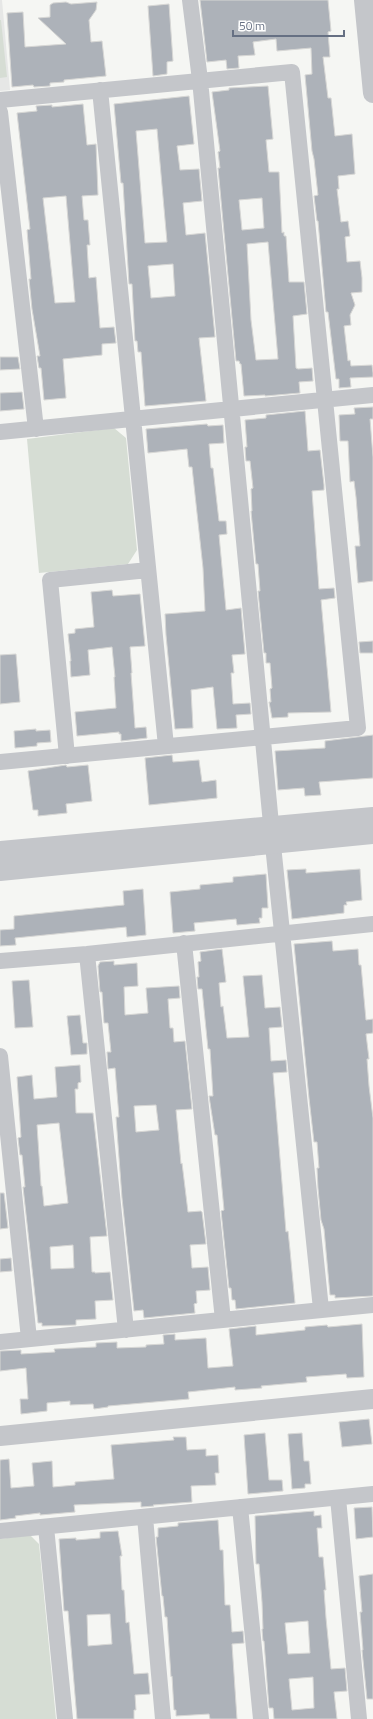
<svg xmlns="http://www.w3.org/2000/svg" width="373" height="1719" viewBox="0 0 373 1719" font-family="'Titillium Web',sans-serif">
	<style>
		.built { fill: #e6e7e6 }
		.green { fill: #d6ddd4 }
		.building { fill: #adb2b9; stroke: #d7d7d5; fill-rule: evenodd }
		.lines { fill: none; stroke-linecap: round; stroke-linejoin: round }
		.minor { stroke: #c4c6ca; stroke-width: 16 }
		.tertiary { stroke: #c4c6ca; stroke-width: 20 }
	</style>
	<rect width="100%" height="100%" fill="#f5f6f3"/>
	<!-- built -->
	<path class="built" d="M0 0H2L10 90 0 91Z"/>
	<!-- green -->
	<path class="green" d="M0 20H1L7 77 0 78Z
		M114 428 126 438 137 550 128 564 39 573 27 439Z
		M30 1535 39 1544 56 1719H0V1539Z"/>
	<!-- building -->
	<path class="building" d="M200 0H328L331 31 328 32 330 57H323L328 98H331L335 136 352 134 355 174 338 176 339 189H337L341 222 348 221 350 236 345 237 347 262 360 261 362 278V292L351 293 355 305 350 315 351 325 344 326 348 361 350 360 351 366 372 365 373 373V377L350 378 351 387 339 388V379H336L328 312H326L318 221H317L314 196 318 195 314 159 312 151 305 75 312 74 311 48 277 51 276 39 253 42 255 55 238 56 239 68 227 69 226 60 207 62Z
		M66 2 71 4 97 2 96 10 89 20 91 42 102 41 106 76 64 80V82L50 83V86L34 87 33 85 12 87 7 13 23 12 25 47 66 44 38 18 50 17V5L53 3Z
		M169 4 173 61 167 62V74L153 76 148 6Z
		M268 86 273 139 266 140 269 172H279L282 233 284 232V236H286L289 282H304L307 314 293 316 296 368 298 369 312 368 313 381 299 382 300 393 265 396V395L244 396 241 364H240L239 361H236L218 168H220L218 152 220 151 212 92 229 90V88ZM262 198 264 228 242 230 239 200ZM268 242 278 359 256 360 251 320 247 244Z
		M189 96 194 144 177 146 180 170 199 169 202 201 183 203 186 235 205 233 215 337 199 338 206 401 145 406 141 352H138L137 341H135L132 284H129L123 183H121L114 104ZM157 129 167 242 145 243 136 131ZM173 264 175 296 151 298 148 266Z
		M83 104 87 145 96 144 98 195 82 196 84 220H88L90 245H87L89 278 96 277 100 328 114 327 116 343 102 344V355L63 359 66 398 44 400 41 368H39L37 356H40L32 309 29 279H31L27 230 30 229 17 113 37 111 36 106 52 105V107ZM66 196 75 302 55 303 43 198Z
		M0 357H18L20 369 0 370Z
		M22 392 24 409 0 411V393Z
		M373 407V419H370L373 457V581L358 583 355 546H360L356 497 354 481 350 482 348 441H340L339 415 355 414 354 408Z
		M305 411 308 451 320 450 324 485V490L312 491 319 589 334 588 335 598 321 600 331 712 288 713V717L272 718 269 702H271L270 689 272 688 270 663H266V653H264L258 591H260L258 564H256L251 511H252L251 489 253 488 250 461H246L245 447H247L245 420 266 418V415Z
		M207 424 208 426 223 425 224 443 209 444 211 468H213L219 521H226L227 534 219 535 226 610 241 608 245 654 232 655 234 673H231L233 704 250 703 251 714 236 715 237 728 217 729 213 687 191 690 193 728 175 729 166 635 165 614 205 611 203 568 192 467H189L187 449 148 453 146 429Z
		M112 590 113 596 140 594 145 646 130 647 132 673H131L135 728 146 727 147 738 121 741V734H119V732L77 736 75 712 116 708 114 677H115L112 647 88 650 90 675 71 677 70 661H71L68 634 75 633V629L94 627 91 592Z
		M373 641V653H360L359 642Z
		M16 654 20 702 0 704V655Z
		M36 729V731L50 730 51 742 37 743V746L15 748 14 731Z
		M373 735V778L319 782 321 795 305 796 304 788 278 790 275 751 325 748V741Z
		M172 755 173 762 199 760 202 782 216 780 217 798 149 805 145 758Z
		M66 765 67 767 88 765 92 801 66 804 67 813 38 816V810H33L28 771Z
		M306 869V873L360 869 362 900 346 902 347 905H344V913L292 919 287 870Z
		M266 874 268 908H262V918H259L260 923 237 925 236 919 194 923 195 931 173 933 170 892 200 889V885L233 882V877Z
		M143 889 146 935 127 937 126 927 15 938 16 945 0 946V930L14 929V916L124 905 123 891Z
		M332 941 333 951 358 949 359 965H361L366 1020 373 1019V1033L366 1034 369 1059H367L369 1086 373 1118V1296L335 1298V1295H330L324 1229 321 1220 318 1188 317 1168H319L317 1142H314L309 1098 294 944Z
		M222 949 226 982 219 983 221 1007 223 1006 227 1038 249 1037 243 976 262 975 265 1008 280 1007 282 1027 269 1028 271 1061 286 1060 287 1072 273 1073 286 1232 288 1231 290 1250 295 1303 236 1309 235 1300H232L231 1288H229L221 1211 224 1210 217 1135H215L209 1096H213L210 1049H208L202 989H198L197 977H199L198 962 201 961 200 952Z
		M114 961V965L137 963 138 986 124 987 125 1015 148 1013 146 988 179 986 180 998 168 999 170 1028H173L174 1042 185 1041 192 1109 176 1110 181 1164 182 1163 188 1212 201 1211 202 1212 206 1244 190 1245 192 1268 208 1267 210 1290 196 1291 197 1303 194 1304 195 1313 144 1318 143 1310 134 1311 122 1198 116 1117H119L115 1068 108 1069 107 1052H111L108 1023H104L102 992H100L98 966 100 962ZM156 1105 159 1130 136 1132 134 1106Z
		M29 980 33 1027 15 1028 12 981Z
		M80 1015 83 1043H87V1054L71 1055 67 1016Z
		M80 1065 81 1082 78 1083V1089H75L76 1113H93L107 1236 90 1237 92 1272H95V1273L110 1272 113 1300 95 1301 96 1319 76 1320V1325L42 1326V1323H38L23 1187H25L22 1155H20L18 1138 21 1137 17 1077 32 1075 34 1099 57 1097 55 1067ZM59 1123 68 1203 44 1206 42 1186H41L37 1125ZM73 1245 74 1268 51 1269 50 1247Z
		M0 1193H4L8 1228 0 1229Z
		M11 1258 12 1271 0 1272V1259Z
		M362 1324 364 1377 347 1378 346 1374 306 1377 307 1382 261 1386 262 1388 235 1390V1387L188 1392 189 1399 108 1406V1407L94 1409 93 1404 70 1405V1401L47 1403V1411L21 1414 20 1399H28L26 1368 0 1371V1351L21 1350V1354L55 1352 54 1349 96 1347V1343L117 1342V1348L146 1347V1345L164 1344 163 1335 175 1334V1340L206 1338 208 1368 233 1366 229 1329 256 1326V1335L305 1330V1327L327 1325 328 1327Z
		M369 1419 372 1444 342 1447 339 1422Z
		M265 1433 269 1480H282L283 1491 248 1494 244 1435Z
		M302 1433 304 1461H309L311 1484H305V1488L292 1489 288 1434Z
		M173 1437H186L187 1450 206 1449V1456L218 1455 219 1473H215L216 1485 191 1486 192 1502 153 1505 154 1506 141 1507V1502L74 1505 75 1512 40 1515V1513L15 1516 16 1518 0 1520V1460L9 1459 11 1488 34 1486 32 1463 52 1461 53 1487 75 1485V1482L114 1479 111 1445 174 1440Z
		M372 1507 373 1537 356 1539 354 1508Z
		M314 1511V1516L321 1515 322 1528H317L319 1557H323L326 1590H324L326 1618 331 1669 345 1668 347 1691 334 1692 337 1719H274L273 1708H269L264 1641H263L262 1629H263L262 1602 259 1564H256L255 1516ZM308 1621 310 1653 288 1654 285 1623ZM313 1677 314 1708 292 1710 289 1679Z
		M218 1520 220 1550H223L225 1605H230L232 1632 243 1631 244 1643 232 1644 237 1719H210L209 1714 176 1716V1710H174L172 1676 171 1677 167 1617H165L163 1596H162L156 1537H158V1528L178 1526V1523Z
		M118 1531 122 1556H120L122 1590H124L126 1623 129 1622 134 1674 148 1673 150 1694 135 1695 136 1710H134V1719H77L68 1611H64L59 1539 76 1538V1540L100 1538V1532ZM110 1614 112 1644 88 1646 87 1615Z
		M373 1574V1699H367L362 1650H363L360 1612H362L359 1576Z"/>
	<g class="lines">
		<!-- minor -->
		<path class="minor" d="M190 0 200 80 273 845 321 1309
			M100 90 166 746
			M0 100 292 72 358 728 0 762
			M0 112 36 429
			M0 432 373 395
			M67 756 50 580 148 570
			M184 943 223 1320
			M87 954 126 1330
			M0 961 87 954 373 924
			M0 1056 29 1339
			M0 1342 373 1305
			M338 1498 359 1719
			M240 1507 261 1719
			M145 1517 163 1719
			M46 1527 65 1719
			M0 1531 373 1494"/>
		<!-- tertiary -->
		<path class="tertiary" d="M364 0 373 93
			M0 851 373 817
			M0 871 373 834
			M0 1436 373 1399"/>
	</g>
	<!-- scale -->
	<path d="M233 30v6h111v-6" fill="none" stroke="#667083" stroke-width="2"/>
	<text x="239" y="30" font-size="12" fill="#667083" stroke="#ffffff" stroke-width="3" paint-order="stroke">50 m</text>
</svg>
